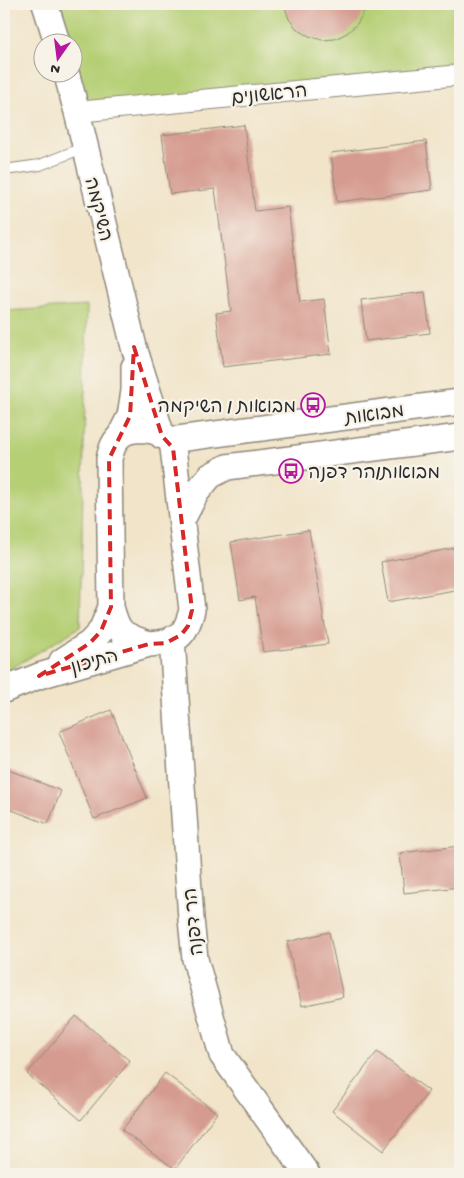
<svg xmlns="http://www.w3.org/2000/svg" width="464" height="1178" viewBox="0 0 464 1178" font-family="'Gochi Hand','Playpen Sans Hebrew',sans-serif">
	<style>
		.green { fill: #b5cf75; stroke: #707d50 }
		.building { fill: #d69b90 }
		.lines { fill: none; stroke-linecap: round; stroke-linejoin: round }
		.service-casing { stroke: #8e887a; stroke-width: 12 }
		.minor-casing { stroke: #8e887a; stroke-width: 22 }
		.tertiary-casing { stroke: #8e887a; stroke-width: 28 }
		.service { stroke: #fff; stroke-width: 10 }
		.minor { stroke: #fff; stroke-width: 20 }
		.tertiary { stroke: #fff; stroke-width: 25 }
		.marked { fill: none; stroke: #d62828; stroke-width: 4; stroke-dasharray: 10 6; stroke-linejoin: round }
		.labels { text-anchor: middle; stroke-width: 4.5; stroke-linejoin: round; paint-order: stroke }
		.street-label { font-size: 19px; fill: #2b2b2b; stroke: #f7f3e8 }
		.poi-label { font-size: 19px; fill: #2b2b2b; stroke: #f7f3e8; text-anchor: end }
	</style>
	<rect width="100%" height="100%" fill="#f7f3e8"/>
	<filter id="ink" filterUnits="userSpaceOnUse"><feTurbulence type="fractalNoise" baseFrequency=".02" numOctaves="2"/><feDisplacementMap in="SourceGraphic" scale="10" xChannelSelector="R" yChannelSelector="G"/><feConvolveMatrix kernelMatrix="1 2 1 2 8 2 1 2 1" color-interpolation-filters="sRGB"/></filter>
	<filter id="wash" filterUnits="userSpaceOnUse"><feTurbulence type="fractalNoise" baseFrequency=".0096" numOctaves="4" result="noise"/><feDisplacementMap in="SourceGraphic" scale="20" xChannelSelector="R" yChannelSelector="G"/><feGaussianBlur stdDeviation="1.12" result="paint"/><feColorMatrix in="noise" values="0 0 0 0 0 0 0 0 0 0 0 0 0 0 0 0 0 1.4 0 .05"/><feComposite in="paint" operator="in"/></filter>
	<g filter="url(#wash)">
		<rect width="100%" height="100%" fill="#f1e4c9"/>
		<!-- green -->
		<path class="green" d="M45 4H460V75L77 112 72 72V42H57Z
			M87 306 80 627 4 673V311Z"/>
		<g id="blocks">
			<!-- building -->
			<path class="building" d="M284 4H368L357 24 347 33 335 39 322 40 309 36 297 29 289 19Z
				M244 125 255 211 288 207 300 302 324 299 331 354 223 367 216 313 231 311 215 189 170 194 162 135Z
				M426 141 432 190 337 202 331 153Z
				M425 292 430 333 366 341 361 300Z
				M309 530 328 644 263 652 255 597 240 600 231 542Z
				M460 547V589L388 602 381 562Z
				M111 710 147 798 94 819 59 732Z
				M4 768 61 791 48 824 4 807Z
				M460 846V887L404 893 400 853Z
				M329 932 343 997 302 1006 287 942Z
				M76 1016 130 1061 81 1120 27 1074Z
				M377 1052 429 1091 383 1151 332 1111Z
				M165 1073 217 1113 175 1169 122 1130Z"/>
		</g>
	</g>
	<g filter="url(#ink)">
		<use href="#blocks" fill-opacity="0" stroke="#8e887a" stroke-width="1"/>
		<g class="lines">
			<!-- service casing -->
			<g class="service-casing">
				<path id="service" d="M4 170 40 165 85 147"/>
			</g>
			<!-- minor casing -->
			<g class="minor-casing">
				<path id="minor" d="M77 112 460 75"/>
			</g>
			<!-- tertiary casing -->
			<g class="tertiary-casing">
				<path id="tertiary" d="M45 4 57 42
					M66 72 77 112 134 347 162 436
					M120 436 130 416 134 391V367
					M170 440 460 402
					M182 520 196 493 210 476 227 467 460 437
					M172 639 191 919 195 959 222 1055 307 1174
					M62 661 90 643 101 631 111 607
					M4 690 39 676 149 644C177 642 185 638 192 610L173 448C172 445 172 442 170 440 159 429 130 425 119 437 113 443 111 451 109 459L111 607C119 636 122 634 149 644"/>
			</g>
			<!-- service -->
			<use href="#service" class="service"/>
			<!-- minor -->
			<use href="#minor" class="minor"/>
			<!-- tertiary -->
			<use href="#tertiary" class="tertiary"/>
		</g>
	</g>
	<!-- marked area -->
	<path class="marked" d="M134 347 162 436 173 448 192 610 188 626 181 635 166 643 149 644 39 676 90 643 101 631 111 607 109 459 130 416Z"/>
	<!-- icons -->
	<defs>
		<g id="bus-ring" transform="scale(1.25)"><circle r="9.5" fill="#f7f3e8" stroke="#b5179e" stroke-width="1.5"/><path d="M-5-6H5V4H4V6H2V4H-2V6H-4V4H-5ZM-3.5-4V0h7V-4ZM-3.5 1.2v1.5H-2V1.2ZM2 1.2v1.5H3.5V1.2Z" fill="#b5179e"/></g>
	</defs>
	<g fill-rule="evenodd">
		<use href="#bus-ring" x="313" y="405"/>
		<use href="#bus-ring" x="291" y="471"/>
	</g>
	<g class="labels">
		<!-- street labels -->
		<g class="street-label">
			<text transform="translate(269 93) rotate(-6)" y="7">הראשונים</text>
			<text transform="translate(100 209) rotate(76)" y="7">השיקמה</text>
			<text transform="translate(374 413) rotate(-8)" y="7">מבואות</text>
			<text transform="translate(94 660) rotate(-16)" y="7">התיכון</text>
			<text transform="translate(192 922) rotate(-96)" y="7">הר דפנה</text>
		</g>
		<!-- poi labels -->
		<g class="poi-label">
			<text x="296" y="412">מבואות / השיקמה</text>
			<text x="308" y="478" text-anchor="start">מבואות/הר דפנה</text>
		</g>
	</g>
	<!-- margin -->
	<rect width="464" height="1178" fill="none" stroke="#f7f3e8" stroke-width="20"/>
	<!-- north arrow -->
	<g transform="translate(58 58) rotate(194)"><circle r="24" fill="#f7f3e8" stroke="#a5a39c"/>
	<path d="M0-4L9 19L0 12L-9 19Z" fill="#b5179e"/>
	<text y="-8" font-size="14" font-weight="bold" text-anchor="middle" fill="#2b2b2b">N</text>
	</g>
</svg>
